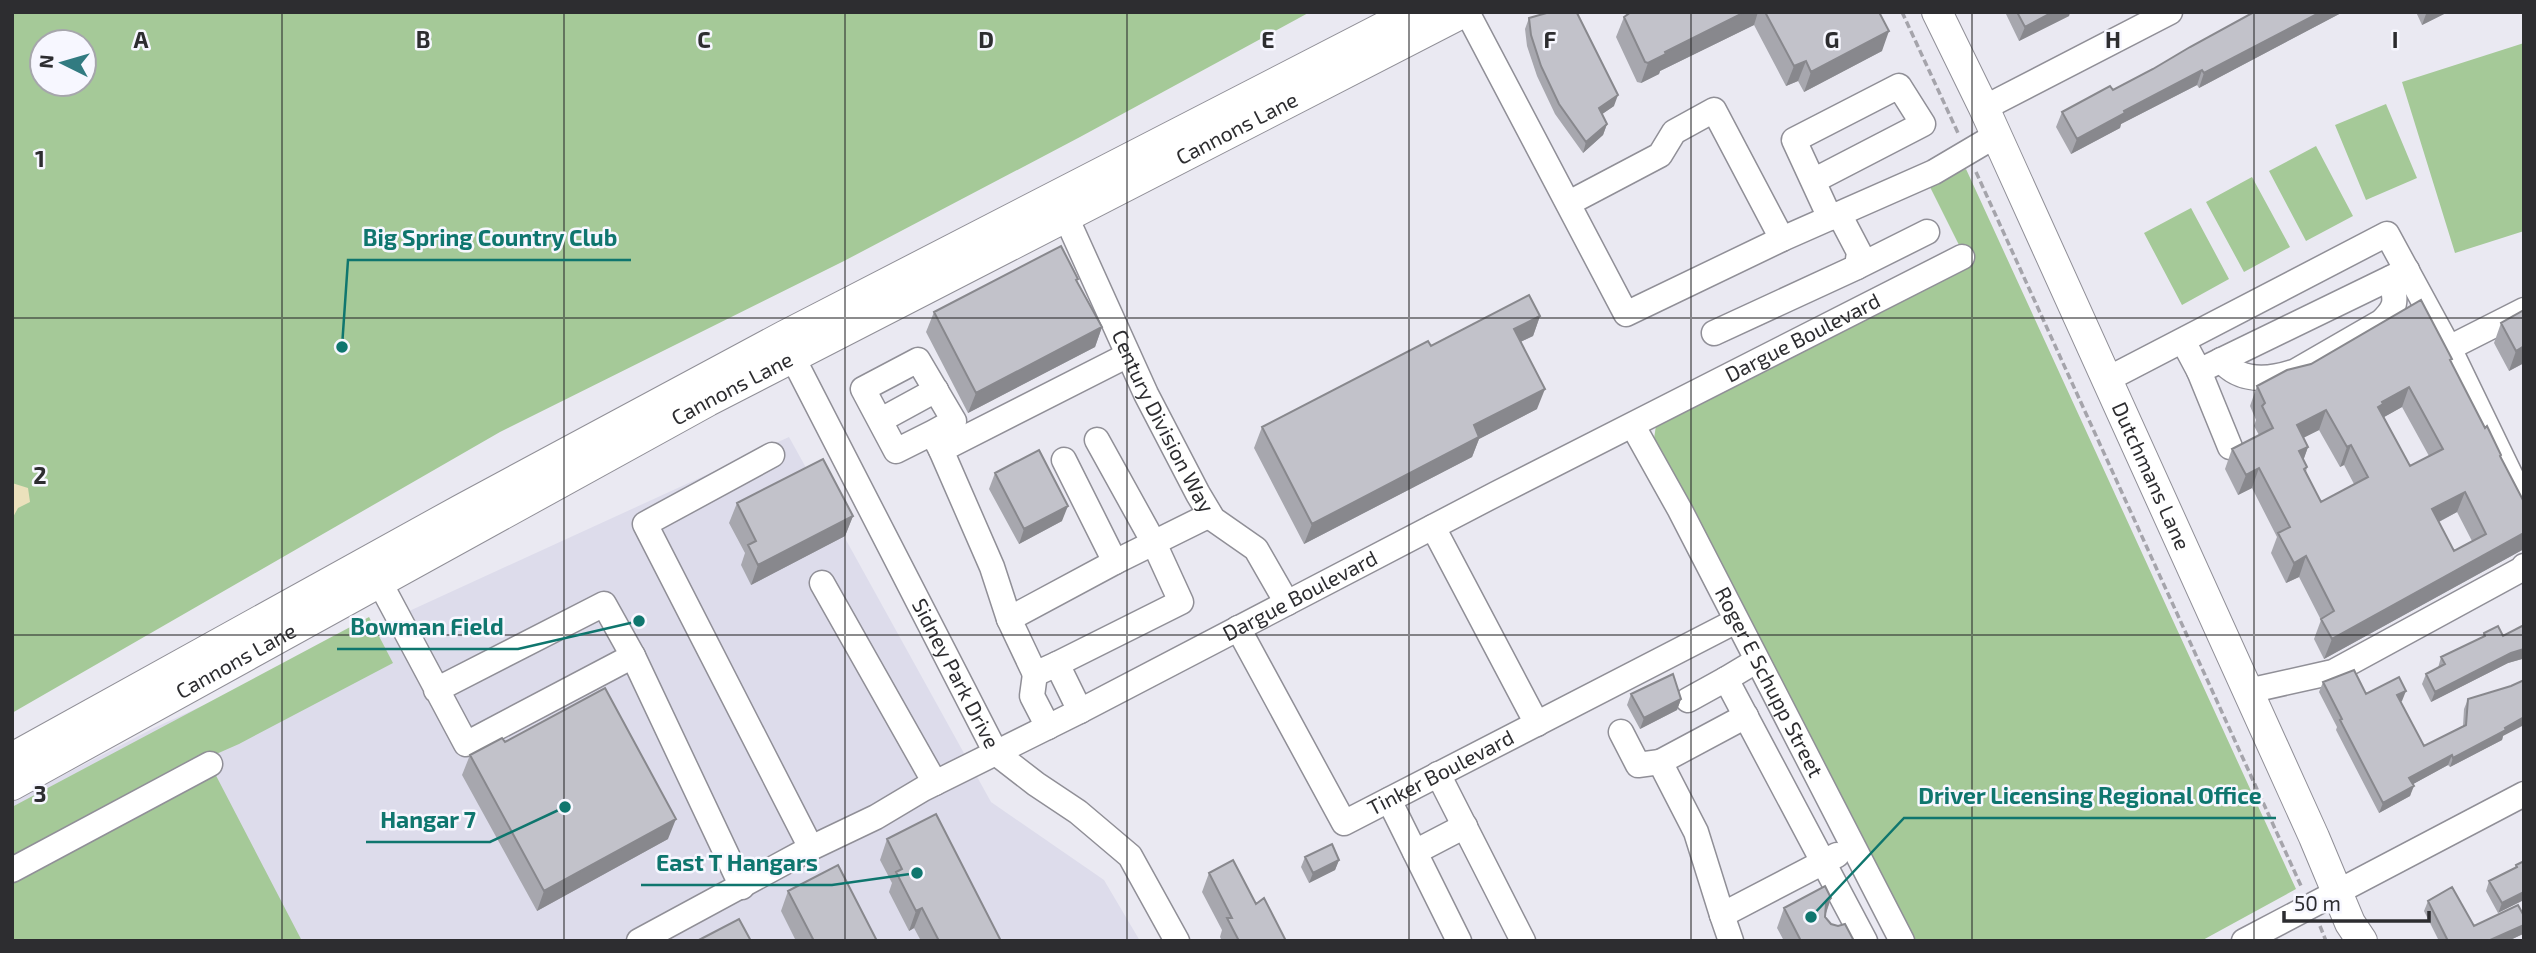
<svg xmlns="http://www.w3.org/2000/svg" width="2536" height="953" viewBox="0 0 2536 953" font-family="'Exo 2',sans-serif">
	<style>
		.built { fill: #dddceb }
		.green { fill: #a5c998; fill-rule: evenodd }
		.sand { fill: #ebe1bc }
		.lines { fill: none; stroke-linecap: round; stroke-linejoin: round }
		.minor-casing { stroke: #908f97; stroke-width: 27 }
		.major-casing { stroke: #908f97; stroke-width: 32 }
		.path { stroke: #a5a4ab; stroke-width: 3.5; stroke-dasharray: 7 3.5; stroke-linecap: butt }
		.minor { stroke: #fff; stroke-width: 24 }
		.major { stroke: #fff; stroke-width: 30 }
		.wall { fill: #a7a7ae; fill-rule: evenodd }
		.shaded-wall { fill: #88888d }
		.building { fill: #c2c2ca; stroke: #88888d; stroke-width: 2; fill-rule: evenodd }
		.grid { fill: none; stroke: #2d2d30; stroke-width: 2; stroke-opacity: 0.55 }
		.labels { text-anchor: middle; stroke-width: 5; stroke-linejoin: round; paint-order: stroke }
		.street-label { font-size: 21px; fill: #2d2d30; stroke: #f7f7ff }
		.grid-label { font-size: 23px; text-anchor: middle; font-weight: bold; fill: #2d2d30; stroke: #f7f7ff; stroke-width: 5; stroke-linejoin: round; paint-order: stroke }
		.leader { fill: none; stroke: #0f766e; stroke-width: 2.5 }
		.callout-dot { fill: #0f766e; stroke: #f7f7ff; stroke-width: 2.5 }
		.callout-label { font-size: 23px; text-anchor: middle; font-weight: bold; fill: #0f766e; stroke: #f7f7ff; stroke-width: 5; stroke-linejoin: round; paint-order: stroke }
	</style>
	<rect width="100%" height="100%" fill="#eae9f2"/>
	<!-- built -->
	<path class="built" d="M789 437 991 802 1104 880 1140 941H12V802L154 728Z"/>
	<!-- green -->
	<path class="green" d="M12 12H1310L1080 137 844 261 500 432 12 713ZM42 42H84V84H42Z
		M2524 43V231L2455 253 2402 82Z
		M2386 104 2417 178 2366 200 2335 125Z
		M2316 146 2353 216 2306 241 2269 171Z
		M1966 169 2296 889 2201 941H1903L1653 446 1656 425 1965 257 1929 185Z
		M2252 177 2290 247 2244 272 2206 202Z
		M2191 208 2229 279 2182 305 2144 233Z
		M369 617 393 663 239 744 180 770 12 862V807Z
		M210 764 302 941H12V874Z"/>
	<!-- sand -->
	<path class="sand" d="M12 483 28 488 30 502 18 508 12 519Z"/>
	<g class="lines">
		<!-- minor casing -->
		<g class="minor-casing">
			<g id="minor">
				<path d="M1467 12 1626 314 1782 239 1934 172 1995 136"/>
				<path d="M1984 108 2170 12"/>
				<path d="M1813 181 1923 124 1899 86 1794 140 1830 218"/>
				<path d="M1569 203 1660 155 1674 132 1714 110 1782 239"/>
				<path id="s1" d="M1066 217 1146 394 1198 494 1213 519 1256 549 1287 603"/>
				<path d="M1857 267 1927 232"/>
				<path d="M1714 333 1857 267 1859 252 1839 214"/>
				<path d="M2183 341 2199 371 2407 270"/>
				<path d="M2449 348 2524 503"/>
				<path id="s2" d="M793 358 996 753 1036 784 1078 812 1130 856 1177 941"/>
				<path d="M2221 360C2240 383 2270 380 2296 371L2381 322C2399 305 2395 300 2391 278"/>
				<path d="M2199 371 2230 447"/>
				<path d="M2106 380 2387 234 2449 348 2524 310"/>
				<path d="M881 420 936 390"/>
				<path id="s3" d="M1633 426 1680 510 1902 941"/>
				<path d="M932 433 896 451 863 389 918 360 954 421 932 433 941 450"/>
				<path d="M772 455 645 524 811 848"/>
				<path d="M1064 460 1115 562"/>
				<path d="M1433 527 1537 724"/>
				<path d="M379 581 466 744 633 656 604 604 436 690"/>
				<path d="M822 583 935 783"/>
				<path d="M1009 619 992 567 941 450 1128 355"/>
				<path id="s4" d="M1238 628 1344 823 1736 621"/>
				<path d="M633 656 742 887"/>
				<path d="M1756 661 1726 679 1865 941"/>
				<path d="M1057 664 1181 602 1154 543 1097 440"/>
				<path d="M1035 674 1032 696 1048 727"/>
				<path d="M2248 691 2333 672 2522 569 2524 566"/>
				<path d="M1688 700 1726 679"/>
				<path d="M1080 711 1057 664 1035 674 1009 619 1115 562 1210 515"/>
				<path d="M1621 732 1638 765 1660 762"/>
				<path d="M1438 774 1523 941"/>
				<path d="M1389 800 1459 941"/>
				<path d="M1415 852 1465 826"/>
				<path d="M12 870 210 764"/>
				<path d="M1722 915 1696 832 1660 762 1746 716"/>
				<path id="s5" d="M639 941 811 848 876 817 923 789 1080 711 1496 494 1962 257"/>
				<path d="M1731 941 1722 915 1837 855"/>
				<path d="M2244 941 2524 794"/>
			</g>
		</g>
		<!-- major casing -->
		<g class="major-casing">
			<g id="major">
				<path id="s6" d="M1937 12 1984 108 2314 837 2350 923 2362 941"/>
				<path d="M12 758 462 509 784 336 1413 12"/>
				<path id="s7" d="M12 785 708 401 1464 12"/>
			</g>
		</g>
		<!-- path -->
		<path class="path" d="M1902 12 1958 133
			M1976 172 2302 888
			M2320 926 2326 941"/>
		<!-- minor -->
		<use href="#minor" class="minor"/>
		<!-- major -->
		<use href="#major" class="major"/>
	</g>
	<!-- wall -->
	<path class="wall" d="M1631 12H1879L1882 51 1804 92 1798 81 1786 86 1754 25 1660 71 1659 74 1641 83 1637 82 1616 37 1624 17Z
		M2005 12H2070L2069 16 2019 41Z
		M2254 12H2343L2199 88 2197 85 2121 124 2120 128 2071 154 2056 127 2062 112 2113 90 2153 69Z
		M2416 12H2448L2422 25Z
		M1529 18 1614 106 1602 114 1607 124 1603 135 1583 153 1555 114 1537 76 1527 46 1525 29Z
		M1078 279 1077 282 1102 327 1095 347 968 413 926 332 934 312Z
		M2524 310V363L2509 371 2494 343 2501 323Z
		M1540 316 1533 336 1520 342 1537 409 1479 439 1472 457 1304 544 1254 448 1262 427 1431 346Z
		M2451 362 2524 502V549L2324 659 2314 639 2321 620 2299 577 2286 583 2271 553 2277 537 2252 488 2238 495 2225 469 2232 449 2259 435 2254 426 2256 420 2250 406 2257 386ZM2402 407 2429 456 2410 466 2384 417ZM2319 430 2340 467 2344 465 2354 484 2321 502 2306 472 2307 467 2303 460 2308 447 2303 438ZM2457 512 2472 541 2454 551 2439 522Z
		M995 473 1062 521 1019 544 989 489Z
		M737 503 853 516 845 536 751 585 741 565 745 553 729 523Z
		M2524 625V663L2522 659 2508 663 2431 702 2422 684 2426 674 2438 668 2441 657 2483 637 2484 633 2503 636Z
		M2323 682 2366 694 2402 701 2400 702 2424 746 2463 726 2464 709 2468 699 2503 736 2502 740 2450 767 2448 765 2413 784 2410 796 2379 813 2336 730 2337 727 2319 692Z
		M1631 694 1681 699 1677 710 1640 729 1627 705Z
		M505 742 668 839 537 911 462 775 470 755Z
		M887 839 1001 941H921L914 928 909 931 889 892 892 883 880 860Z
		M1305 857 1339 860 1335 870 1309 883 1301 867Z
		M2524 861 2498 913 2486 891 2489 881 2515 869 2516 865Z
		M1209 873 1256 904 1286 941H1222L1220 937 1222 930 1202 892Z
		M788 891 877 941H796L781 911Z
		M1831 898 1825 917 1831 924 1854 941H1784L1777 928 1784 908Z
		M2428 901 2474 926 2523 934 2508 941H2439L2424 911Z"/>
	<!-- shaded-wall -->
	<path class="shaded-wall" d="M1745 12H1758L1754 25 1660 71 1659 74 1641 83 1648 63 1665 52Z
		M2053 12H2070L2069 16 2019 41 2025 27Z
		M2321 12H2343L2199 88 2204 73Z
		M2431 12H2448L2422 25 2426 14Z
		M1889 31 1882 51 1804 92 1811 72Z
		M1806 61 1798 81 1786 86 1794 66Z
		M2202 70 2197 85 2121 124 2120 128 2071 154 2077 139 2124 111Z
		M1618 95 1614 106 1595 119 1599 108Z
		M1607 124 1603 135 1583 153 1586 142Z
		M1540 316 1533 336 1506 349 1514 329Z
		M1102 327 1095 347 968 413 976 393Z
		M2524 346V363L2509 371 2516 351Z
		M2409 387 2402 407 2377 421 2378 407 2382 402Z
		M1545 389 1537 409 1479 439 1472 457 1304 544 1312 524 1474 425Z
		M2326 410 2319 430 2289 445 2297 425Z
		M2351 445 2344 465 2340 467 2347 447Z
		M2308 447 2301 467 2299 451Z
		M2259 468 2252 488 2238 495 2246 475Z
		M2465 492 2457 512 2425 529 2432 509Z
		M1068 506 1062 521 1019 544 1024 529Z
		M853 516 845 536 751 585 758 565Z
		M2524 533V549L2324 659 2332 639Z
		M2306 556 2299 577 2286 583 2294 563Z
		M2524 649 2522 659 2508 663 2431 702 2435 692 2511 653Z
		M2406 691 2402 701 2393 705 2397 695Z
		M1681 699 1677 710 1640 729 1644 718Z
		M2524 717V725L2503 736 2502 740 2450 767 2453 758Z
		M2452 755 2448 765 2406 788 2409 778Z
		M2414 786 2410 796 2379 813 2383 803Z
		M676 819 668 839 537 911 544 891Z
		M1339 860 1335 870 1309 883 1313 873Z
		M2524 892V900L2498 913 2502 903Z
		M1831 898 1824 918 1826 903Z
		M922 908 914 928 909 931 916 911Z
		M2524 925 2523 934 2508 941H2488Z"/>
	<!-- building -->
	<path class="building" d="M1550 12 1577 13 1618 95 1599 108 1607 124 1586 142 1559 104 1541 66 1531 35 1529 18Z
		M1631 12H1745L1665 52 1666 54 1648 63 1645 62 1624 17Z
		M1765 12H1879L1889 31 1811 72 1806 61 1794 66Z
		M2017 12H2053L2025 27Z
		M2254 12H2321L2204 73 2202 70 2124 111 2125 113 2077 139 2062 112 2110 86 2113 90 2153 69 2190 47Z
		M1061 246 1078 279 1076 280 1102 327 976 393 934 312Z
		M1529 295 1540 316 1514 329 1545 389 1474 425 1479 437 1312 524 1262 427 1428 341 1431 346Z
		M2421 300 2452 359 2450 360 2485 428 2487 426 2501 455 2500 456 2524 502V533L2332 639 2321 619 2334 611 2306 556 2294 563 2278 533 2290 527 2259 468 2246 475 2232 449 2273 428 2262 406 2265 403 2257 386 2287 370 2311 364ZM2409 387 2443 449 2410 466 2378 407 2383 404 2382 402ZM2326 410 2347 447 2351 445 2368 477 2321 502 2304 469 2307 467 2299 451 2308 447 2297 425ZM2465 492 2486 534 2454 551 2432 509Z
		M2524 310V346L2516 351 2501 323Z
		M1039 450 1068 506 1024 529 995 473Z
		M823 459 853 516 758 565 748 545 756 541 737 503Z
		M2524 625V649L2511 653 2435 692 2426 674 2445 664 2441 657 2485 636 2484 633 2498 626 2503 636Z
		M2354 670 2366 694 2399 677 2406 691 2397 695 2424 746 2466 725 2468 699 2511 686 2524 680V717L2505 728 2506 730 2453 758 2452 755 2409 778 2414 786 2383 803 2340 720 2342 719 2323 682Z
		M1673 674 1681 699 1644 718 1631 694Z
		M605 688 676 819 544 891 470 755 502 738 505 742Z
		M936 814 1001 941H939L922 908 916 911 896 872 902 869 887 839Z
		M1332 844 1339 860 1313 873 1305 857Z
		M1233 860 1256 904 1264 898 1286 941H1239L1227 918H1232L1209 873Z
		M2524 861V892L2502 903 2489 881 2517 867 2516 865Z
		M838 865 877 941H814L788 891Z
		M1825 886 1831 898 1826 903 1825 917 1831 924 1838 926 1845 924 1854 941H1801L1784 908Z
		M2452 887 2474 926 2518 905 2524 916V925L2488 941H2448L2428 901Z
		M739 919 751 941H697Z"/>
	<!-- grid -->
	<path class="grid" d="M282 12V941M564 12V941M845 12V941M1127 12V941M1409 12V941M1691 12V941M1972 12V941M2254 12V941M12 318H2524M12 635H2524"/>
	<g class="labels">
		<!-- street labels -->
		<g class="street-label">
			<text dy="7" stroke="none"><textPath href="#s7" startOffset="1390">Cannons Lane</textPath></text>
			<text dy="7" stroke="none"><textPath href="#s5" startOffset="1311">Dargue Boulevard</textPath></text>
			<text dy="7" stroke="none"><textPath href="#s7" startOffset="822">Cannons Lane</textPath></text>
			<text dy="7" stroke="none"><textPath href="#s1" startOffset="226">Century Division Way</textPath></text>
			<text dy="7" stroke="none"><textPath href="#s6" startOffset="511">Dutchmans Lane</textPath></text>
			<text dy="7" stroke="none"><textPath href="#s5" startOffset="746">Dargue Boulevard</textPath></text>
			<text dy="7" stroke="none"><textPath href="#s7" startOffset="256">Cannons Lane</textPath></text>
			<text dy="7" stroke="none"><textPath href="#s2" startOffset="355">Sidney Park Drive</textPath></text>
			<text dy="7" stroke="none"><textPath href="#s3" startOffset="290">Roger E Schupp Street</textPath></text>
			<text dy="7" stroke="none"><textPath href="#s4" startOffset="331">Tinker Boulevard</textPath></text>
		</g>
	</g>
	<g class="grid-label">
		<text x="141" y="48">A</text>
		<text x="423" y="48">B</text>
		<text x="704" y="48">C</text>
		<text x="986" y="48">D</text>
		<text x="1268" y="48">E</text>
		<text x="1550" y="48">F</text>
		<text x="1832" y="48">G</text>
		<text x="2113" y="48">H</text>
		<text x="2395" y="48">I</text>
		<text x="40" y="167">1</text>
		<text x="40" y="484">2</text>
		<text x="40" y="802">3</text>
	</g>
	<!-- callouts -->
	<path class="leader" d="M342 347L348 260H631M639 621L518 649H337M1811 917L1904 818H2276M565 807L490 842H366M917 873L832 885H641"/>
	<g class="callout-dot">
		<circle cx="342" cy="347" r="7"/>
		<circle cx="639" cy="621" r="7"/>
		<circle cx="1811" cy="917" r="7"/>
		<circle cx="565" cy="807" r="7"/>
		<circle cx="917" cy="873" r="7"/>
	</g>
	<g class="callout-label">
		<text x="490" y="246">Big Spring Country Club</text>
		<text x="427" y="635">Bowman Field</text>
		<text x="2090" y="804">Driver Licensing Regional Office</text>
		<text x="428" y="828">Hangar 7</text>
		<text x="737" y="871">East T Hangars</text>
	</g>
	<!-- border -->
	<rect width="2536" height="953" fill="none" stroke="#2d2d30" stroke-width="28"/>
	<!-- north arrow -->
	<g transform="translate(63 63) rotate(275)"><circle r="33" fill="#f7f7ff" stroke="#a6a6ac" stroke-width="2"/>
	<path d="M0-5L12 26L0 18L-12 26Z" fill="#327b81"/>
	<text y="-10" font-size="19" font-weight="bold" text-anchor="middle" fill="#2d2d30">N</text>
	</g>
	<!-- scale -->
	<path d="M2284 911v10h145v-10" fill="none" stroke="#2d2d30" stroke-width="3.5"/>
	<text x="2294" y="911" font-size="21" fill="#2d2d30" stroke="#f7f7ff" stroke-width="5" paint-order="stroke">50 m</text>
</svg>
